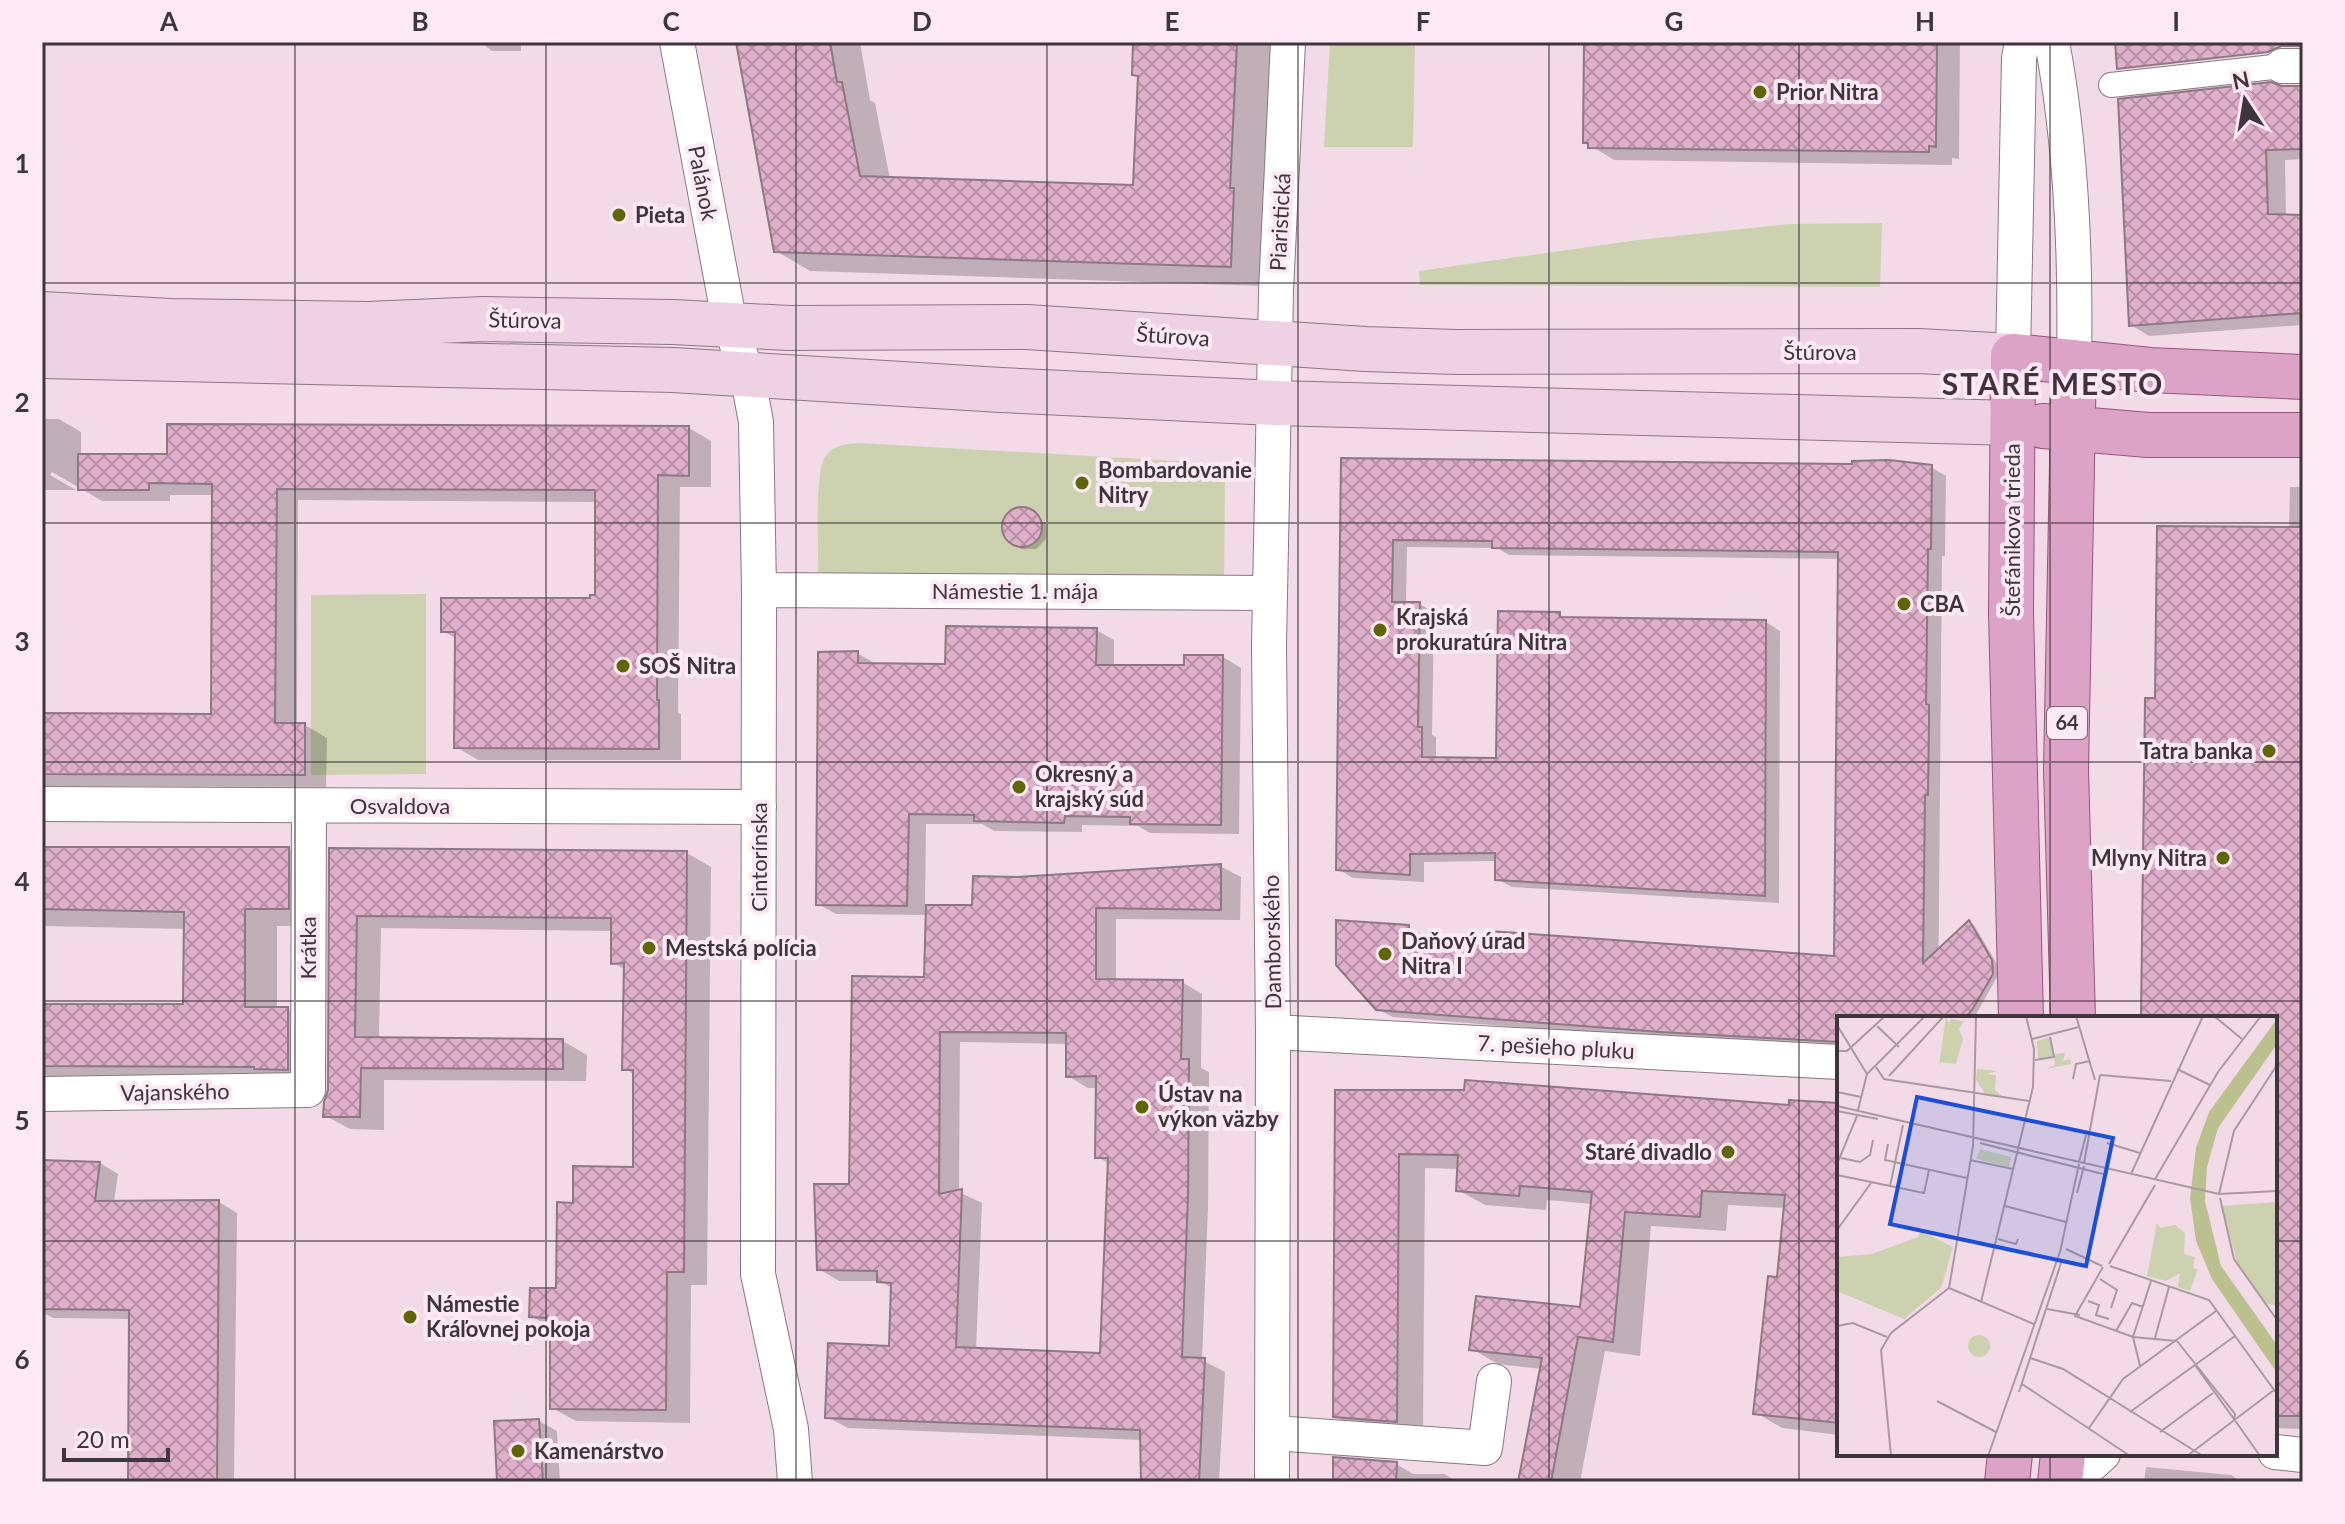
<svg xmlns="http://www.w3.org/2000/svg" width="2345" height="1524" viewBox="0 0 2345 1524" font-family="Lato,sans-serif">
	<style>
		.green { fill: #ccd1b0 }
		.shadow { fill: #0003; fill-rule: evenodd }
		.building { fill: url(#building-cross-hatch); stroke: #8d7883; stroke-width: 2; fill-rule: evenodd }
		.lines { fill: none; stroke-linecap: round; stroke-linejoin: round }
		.pedestrian-casing { stroke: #8b7782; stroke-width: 26 }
		.minor-casing { stroke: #8b7782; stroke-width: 36 }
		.secondary-casing { stroke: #8b7782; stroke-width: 46 }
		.primary-casing { stroke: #97557d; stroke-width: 46 }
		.pedestrian { stroke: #fff; stroke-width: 24 }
		.minor { stroke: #fff; stroke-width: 34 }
		.secondary { stroke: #eed1e2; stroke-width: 44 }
		.primary { stroke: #dda3c6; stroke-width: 44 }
		.grid { fill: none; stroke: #3f363b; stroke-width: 2; stroke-opacity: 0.55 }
		.poi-dot { fill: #606605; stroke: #fce9f3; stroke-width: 3 }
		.labels { text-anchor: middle; stroke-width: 8; stroke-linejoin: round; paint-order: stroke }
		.shield { fill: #fce9f3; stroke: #786c72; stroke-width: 2 }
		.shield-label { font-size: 20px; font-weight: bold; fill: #3f363b }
		.poi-label { font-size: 22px; font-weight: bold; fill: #3f363b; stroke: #fce9f3; text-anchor: start }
		.street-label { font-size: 22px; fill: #3f363b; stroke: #fce9f3 }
		.district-label { font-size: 30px; font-weight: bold; letter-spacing: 2px; fill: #43313b; stroke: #fce9f3 }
		.inset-road { fill: none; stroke: #aa99a2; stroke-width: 2 }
		.view { fill: #1d4ed8; fill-opacity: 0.15; stroke: #1d4ed8; stroke-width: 4 }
		.inset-edge { fill: none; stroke: #3f363b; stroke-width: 4 }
		.neatline { fill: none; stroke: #3f363b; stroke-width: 3 }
		.grid-label { font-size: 26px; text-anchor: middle; font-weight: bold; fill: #3f363b }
	</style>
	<defs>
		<pattern id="building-cross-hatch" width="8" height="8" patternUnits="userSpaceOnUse" patternTransform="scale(2)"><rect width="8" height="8" fill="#e0afca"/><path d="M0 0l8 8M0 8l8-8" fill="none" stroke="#b78fa5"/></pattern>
	</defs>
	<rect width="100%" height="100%" fill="#f2dbe7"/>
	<!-- green -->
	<path class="green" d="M1330 42H1415L1413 147H1324Z
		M1882 223 1880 287 1420 285 1419 271 1638 240 1789 224Z
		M859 443 1213 463 1225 477 1224 580 818 575C819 552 814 474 825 457 833 445 846 444 859 443Z
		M426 594V774L311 775V595Z"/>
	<!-- shadow -->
	<path class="shadow" d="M480 42H521V51H492Z
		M738 42H860L870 100 875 103 890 179 1135 187 1140 78 1134 74 1136 42H1271L1264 286 810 271 776 251Z
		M1586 42H1960L1959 159 1952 158V165L1614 160 1585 142Z
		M2282 88H2303V159L2285 160 2286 217H2303V325L2149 336 2131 325Z
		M42 419H59L81 432V456H169L689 428 711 441V487H680L678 713 681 714V760H478L456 747 457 639 443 631 592 600 597 597V502L298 500 297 725H305L327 738 326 787 42 786V715L213 716 214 495H170V501H102L52 472 50 475 76 490H42Z
		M1343 460 1931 467 1946 476 1945 556H1942L1938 1018H1839V1048L1676 1040 1393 1017 1377 1009 1408 927 1423 935V943L1491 948 1836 958 1840 559 1509 555 1497 548 1407 547 1406 604H1420L1434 613 1432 735 1436 737V759L1498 760 1559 614 1568 619 1766 622 1780 631 1779 903 1512 887 1497 879V861L1424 862V882L1353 878 1338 869Z
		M2290 487H2303V1429L2275 1428V1018H2143L2157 700 2289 529Z
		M1014 510H1029L1046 524V539L1036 549H1021L1004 535V520Z
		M1096 630 1114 640V667H1186L1223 657 1241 668 1239 834 1150 833 1138 826 1082 825V832L994 831 982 824H926L925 907H974L1017 879 1220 866 1241 877 1240 920 1116 919V981L1182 982 1202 994 1201 1068 1209 1072 1208 1208 1202 1360 1225 1372 1219 1482H1143L1142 1440 848 1428 827 1417 891 1348 893 1289 880 1281H839L819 1269 926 979 928 915 836 914 818 904 857 653 876 664 947 666ZM960 1042 1068 1044V1076L1088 1088H1098L1097 1157 1110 1164 1102 1355 976 1350 982 1203 959 1192Z
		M42 849H288L320 868V926H277V1009H288L320 1028V1087L61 1083 42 1073V1006H185L186 929 42 926Z
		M331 850 687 853 711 867 707 1285H691L690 1423 576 1421 552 1408V1328L531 1316 558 1290 575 1205 635 1169V1075L624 1068 626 970 613 963V931L381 928 379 1039 563 1041 587 1055 586 1081 384 1080V1130L350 1129 326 1116 330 1090Z
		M1969 922 1974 925 1997 964V977L1974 1018H1966L1939 950Z
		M1337 1092 1790 1107 1839 1105V1435L1782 1428 1756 1413 1779 1279 1786 1208 1728 1205 1726 1231 1651 1226 1640 1356 1605 1351 1580 1482H1520L1542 1369 1498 1364 1472 1349 1582 1310 1593 1204 1547 1200 1546 1210 1485 1205 1458 1190 1459 1169 1425 1168 1423 1436 1361 1431 1335 1416Z
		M42 1162 100 1163 118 1174 114 1202H219L237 1213 234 1482H130L131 1319 53 1318 42 1312Z
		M539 1421 557 1431 560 1482H499Z
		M1396 1464 1413 1474H1444L1458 1482H1335Z
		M2146 1467 2231 1475 2242 1482H2144Z"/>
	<!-- building -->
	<path class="building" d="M736 42H830L837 82H842L860 176 1133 185 1138 76 1132 75 1133 42H1237L1230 188H1234L1231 267 774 252Z
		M1584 42H1937L1936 147 1929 146V152L1588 148V143H1583Z
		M2115 42H2299L2300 46H2281L2268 52 2117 69Z
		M2271 82 2282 86H2303V149L2266 150 2268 214 2303 215V313L2129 326 2118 99Z
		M167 424 689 426V476L658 475 657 700H659V749L454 748 455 632H441V598H590V595H595V490L277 489 275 723H305V775L42 774V713L211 714 212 484 149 483V490H78V454H167Z
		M1341 458 1852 464V461L1889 460 1932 465 1931 549H1928L1926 704 1929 705V723L1928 795H1925L1923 963 1969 920 1992 960 1993 974 1972 1010 1965 1018H1839V1042L1660 1032 1376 1010 1336 965V920L1409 925V940L1489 946 1490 931 1834 956 1838 552 1492 548V541L1393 540 1392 602H1420L1418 727H1422V757L1496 758 1498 611 1560 612V617L1766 620 1765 896 1495 880V853L1410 854V875L1336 870Z
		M1002 527a20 20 0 1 1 40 0a20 20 0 1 1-40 0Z
		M2157 526 2303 527V1416H2275V1018H2141L2145 698H2155Z
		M946 626 1097 628 1096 665H1184V655H1223L1221 825 1130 824V817L1065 816 1064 823 974 821V815L909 814 907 906 816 905 818 652 858 651V663L945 664Z
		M42 847H289V909H245V1007H288V1070L254 1069V1067L42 1066V1004H183L184 912 42 909Z
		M329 848 687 851 684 1272H667L666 1410 550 1409V1318L529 1317 530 1288H556L557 1202 573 1203V1166L633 1167V1070H622L624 963 611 964V918L357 916 355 1037 563 1039V1069L361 1068 360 1117H323L324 1102 328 1090Z
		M1221 864V910L1096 908V979L1183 980 1181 1059H1189L1188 1195 1182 1357 1205 1358 1199 1482H1141L1140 1430 825 1418 828 1343 889 1346 891 1283 877 1282V1271L817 1270 814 1184H849L852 976 924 977 926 905H972L973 876 1017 877ZM940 1032 1066 1033V1077L1096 1076 1095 1158H1108L1100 1353 956 1347 962 1189 939 1194Z
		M1465 1080 1789 1105V1100L1839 1103V1423L1753 1414 1768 1276 1777 1277 1785 1195 1702 1191 1700 1217 1625 1212 1613 1342 1578 1337 1551 1482H1518L1542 1358 1469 1350 1476 1296 1580 1307 1592 1192 1520 1186 1519 1196 1456 1191 1458 1155 1399 1154 1397 1422 1333 1417 1335 1090H1464Z
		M42 1160 100 1162 95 1201 219 1200 217 1482H128L129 1310 42 1309Z
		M539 1419 543 1482H497L494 1421Z
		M1333 1457 1397 1462 1396 1482H1333Z"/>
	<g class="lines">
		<!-- pedestrian casing -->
		<g class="pedestrian-casing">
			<path id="pedestrian" d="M2111 85 2282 66"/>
		</g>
		<!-- minor casing -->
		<g class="minor-casing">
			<path id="minor" d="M677 42 730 325 747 373 756 422 759 590 758 1274 791 1429 795 1482
				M2052 42C2071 143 2076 259 2074 362
				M2282 66H2303
				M2013 356 2019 58 2022 42
				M759 590 1270 593
				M42 804 759 807
				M1273 1032 1839 1062
				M42 1094 308 1090 309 806
				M1274 1433 1485 1448 1494 1381
				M2275 1452 2303 1455
				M1272 1482 1273 1032 1269 646 1276 291 1288 42
				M2072 1482 2103 1454"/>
		</g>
		<!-- secondary casing -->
		<g class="secondary-casing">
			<path id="secondary" d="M42 314 171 321 368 324 484 319 673 322 789 328 1027 327 1365 349 1456 352 1918 351 2013 356
				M42 356 673 370 1001 390 1275 403 2013 423"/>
		</g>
		<!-- primary casing -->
		<g class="primary-casing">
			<path id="primary" d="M2043 426 2148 435H2303
				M2021 1018 2011 613 2013 356 2150 370 2303 377
				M2073 1018 2066 770 2074 362
				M2007 1482 2010 1454
				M2060 1482 2063 1454"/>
		</g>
		<!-- pedestrian -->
		<use href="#pedestrian" class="pedestrian"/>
		<!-- minor -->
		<use href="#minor" class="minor"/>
		<!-- secondary -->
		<use href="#secondary" class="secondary"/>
		<!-- primary -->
		<use href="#primary" class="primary"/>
	</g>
	<!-- grid -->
	<path class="grid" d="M295 42V1482M546 42V1482M796 42V1482M1047 42V1482M1298 42V1482M1549 42V1482M1799 42V1482M2050 42V1018M42 283H2303M42 523H2303M42 762H2303M42 1001H2303M42 1241H1839M2275 1241H2303M2050 1454V1482"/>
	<!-- markers -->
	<g class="poi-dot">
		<circle cx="1760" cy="92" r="8"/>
		<circle cx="619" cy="215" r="8"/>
		<circle cx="1082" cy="483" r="8"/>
		<circle cx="1904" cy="604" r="8"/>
		<circle cx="1380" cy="630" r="8"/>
		<circle cx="623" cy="666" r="8"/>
		<circle cx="2269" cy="751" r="8"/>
		<circle cx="1019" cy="787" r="8"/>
		<circle cx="2223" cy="858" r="8"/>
		<circle cx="649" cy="948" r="8"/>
		<circle cx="1385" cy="954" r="8"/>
		<circle cx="1142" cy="1107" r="8"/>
		<circle cx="1728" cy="1152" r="8"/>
		<circle cx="410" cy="1317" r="8"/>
		<circle cx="518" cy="1451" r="8"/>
	</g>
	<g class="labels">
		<!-- shield labels -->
		<rect class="shield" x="2047" y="707" width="40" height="32" rx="6"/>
		<g class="shield-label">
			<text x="2067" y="730">64</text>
		</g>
		<!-- poi labels -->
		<g class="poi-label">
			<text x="1776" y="100">Prior Nitra</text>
			<text x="635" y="223">Pieta</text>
			<text x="1098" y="478">Bombardovanie<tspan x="1098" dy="25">Nitry</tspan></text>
			<text x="1920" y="612">CBA</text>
			<text x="1396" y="625">Krajská<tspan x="1396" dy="25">prokuratúra Nitra</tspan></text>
			<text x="639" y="674">SOŠ Nitra</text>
			<text x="2253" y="759" text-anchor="end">Tatra banka</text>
			<text x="1035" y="782">Okresný a<tspan x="1035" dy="25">krajský súd</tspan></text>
			<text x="2207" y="866" text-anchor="end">Mlyny Nitra</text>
			<text x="1401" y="949">Daňový úrad<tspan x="1401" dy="25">Nitra I</tspan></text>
			<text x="665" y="956">Mestská polícia</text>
			<text x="1158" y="1102">Ústav na<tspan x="1158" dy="25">výkon väzby</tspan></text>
			<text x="1712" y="1160" text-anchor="end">Staré divadlo</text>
			<text x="426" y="1312">Námestie<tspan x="426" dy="25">Kráľovnej pokoja</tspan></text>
			<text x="534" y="1459">Kamenárstvo</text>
		</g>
		<!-- street labels -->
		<g class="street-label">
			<text transform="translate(703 183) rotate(79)" y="8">Palánok</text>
			<text transform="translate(1280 222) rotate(-87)" y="8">Piaristická</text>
			<text transform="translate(525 320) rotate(1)" y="8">Štúrova</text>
			<text transform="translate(1173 336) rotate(4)" y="8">Štúrova</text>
			<text x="1820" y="360">Štúrova</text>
			<text transform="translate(2012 530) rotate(-90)" y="8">Štefánikova trieda</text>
			<text x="1015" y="599">Námestie 1. mája</text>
			<text x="400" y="814">Osvaldova</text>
			<text transform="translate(759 857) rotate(-90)" y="8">Cintorínska</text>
			<text transform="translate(1272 942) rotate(-91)" y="8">Damborského</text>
			<text transform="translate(308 948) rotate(-90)" y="8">Krátka</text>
			<text transform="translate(1556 1047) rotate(3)" y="8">7. pešieho pluku</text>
			<text transform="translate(175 1092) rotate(-1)" y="8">Vajanského</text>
		</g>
		<!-- district labels -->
		<g class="district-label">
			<text x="2053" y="395">STARÉ MESTO</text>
		</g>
	</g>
	<!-- overview -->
	<g transform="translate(1837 1016)">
		<rect width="440" height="440" fill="#f2dbe7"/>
		<path d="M109 0 112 8 114 3 127 5 122 13 126 23 119 48 104 46 102 50ZM213 21 216 38 228 37 226 45 233 43 234 48 209 53 218 49 217 41 201 44 200 25ZM140 53 160 55 150 58 159 59 158 74 165 80 149 79 139 64ZM143 133 174 141 172 151 139 143ZM440 186V289L430 288 400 246 385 190ZM320 207 323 212 338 209 348 217 347 238 358 241 356 252 361 253 353 275 341 271 343 257 329 265 310 260ZM131 330a11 11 0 1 1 22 0a11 11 0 1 1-22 0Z" fill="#ccd1b0"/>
		<path d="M416 204 434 209 440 221V289L430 288 412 264 407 233 398 215Z" fill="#ccd1b0"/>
		<path d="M83 215 116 231 104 272 67 303 0 275V241L35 238 81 221Z" fill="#ccd1b0"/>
		<path d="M440 3V28L381 112 370 151 368 185 384 250 440 329V357L375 263 359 225 353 182 359 132 372 96Z" fill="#bac08e"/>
		<path class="inset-road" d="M239 0 258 64M377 0 405 23M0 9 30 58M40 10 62 31M195 23 242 11M0 35H10L48 0M198 44 217 41 213 21M39 51 47 63 192 85M340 53 373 69M263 59 334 65M52 60 107 0M236 63 239 48 253 45M0 76 24 81M0 90 382 178 440 175M21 94 30 58 88 0M0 95 41 103M143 127 270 159M270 127 303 137M51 128 48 144 130 162M4 142 23 146 33 139 36 124M133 144 176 153M242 146 249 119M247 147 263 59M0 148 20 100M294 158 366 0M0 159 87 177 92 154M318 163 381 56 424 0M53 170 66 109M240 177 247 150M382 178 397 115 440 49M383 182 397 243 440 304M168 190 229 206M0 214 34 167M161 223 179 228 181 223M229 233 265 250M272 248 318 169M273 250 372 284 440 378M266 251 238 300 296 321 339 325M263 263 280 274 274 292M112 272 197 308M251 285 262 289 259 299 272 303M144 286 196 71 197 33 189 0M210 293 243 299M0 310 16 307 50 321M279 315 295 287 306 291M318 322 332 271M340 325 398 398 397 403 358 349M193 342 226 353 366 440M303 350 296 321 314 265M185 368 293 440M182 376 225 244M100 385 159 416M293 396 398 320M397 403 423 440M252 412 286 363 379 295M323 416 376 377M54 440 44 334 54 317 112 272 136 130 139 0M151 440 223 236 242 148M350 440 437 374"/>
		<path class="view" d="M80 81 276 122 249 250 53 208Z"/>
		<rect width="440" height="440" class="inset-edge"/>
	</g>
	<!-- border -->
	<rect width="2345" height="1524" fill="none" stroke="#fce9f3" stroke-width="88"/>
	<!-- north arrow -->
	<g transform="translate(2245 100) rotate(348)" stroke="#fce9f3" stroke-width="6" paint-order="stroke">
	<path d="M0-6L14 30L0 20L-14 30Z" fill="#3f363b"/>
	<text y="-12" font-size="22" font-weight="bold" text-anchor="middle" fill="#3f363b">N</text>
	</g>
	<!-- scale -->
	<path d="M64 1448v12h104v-12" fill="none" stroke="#3f363b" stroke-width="4"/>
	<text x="76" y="1448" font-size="24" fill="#3f363b" stroke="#fce9f3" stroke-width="6" paint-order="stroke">20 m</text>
	<rect x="44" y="44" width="2257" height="1436" class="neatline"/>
	<g class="grid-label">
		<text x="169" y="31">A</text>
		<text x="420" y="31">B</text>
		<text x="671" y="31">C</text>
		<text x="922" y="31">D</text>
		<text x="1172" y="31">E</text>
		<text x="1423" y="31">F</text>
		<text x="1674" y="31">G</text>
		<text x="1925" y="31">H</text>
		<text x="2176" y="31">I</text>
		<text x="22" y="173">1</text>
		<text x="22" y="412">2</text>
		<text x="22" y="651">3</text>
		<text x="22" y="891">4</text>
		<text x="22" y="1130">5</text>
		<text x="22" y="1369">6</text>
	</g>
</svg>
